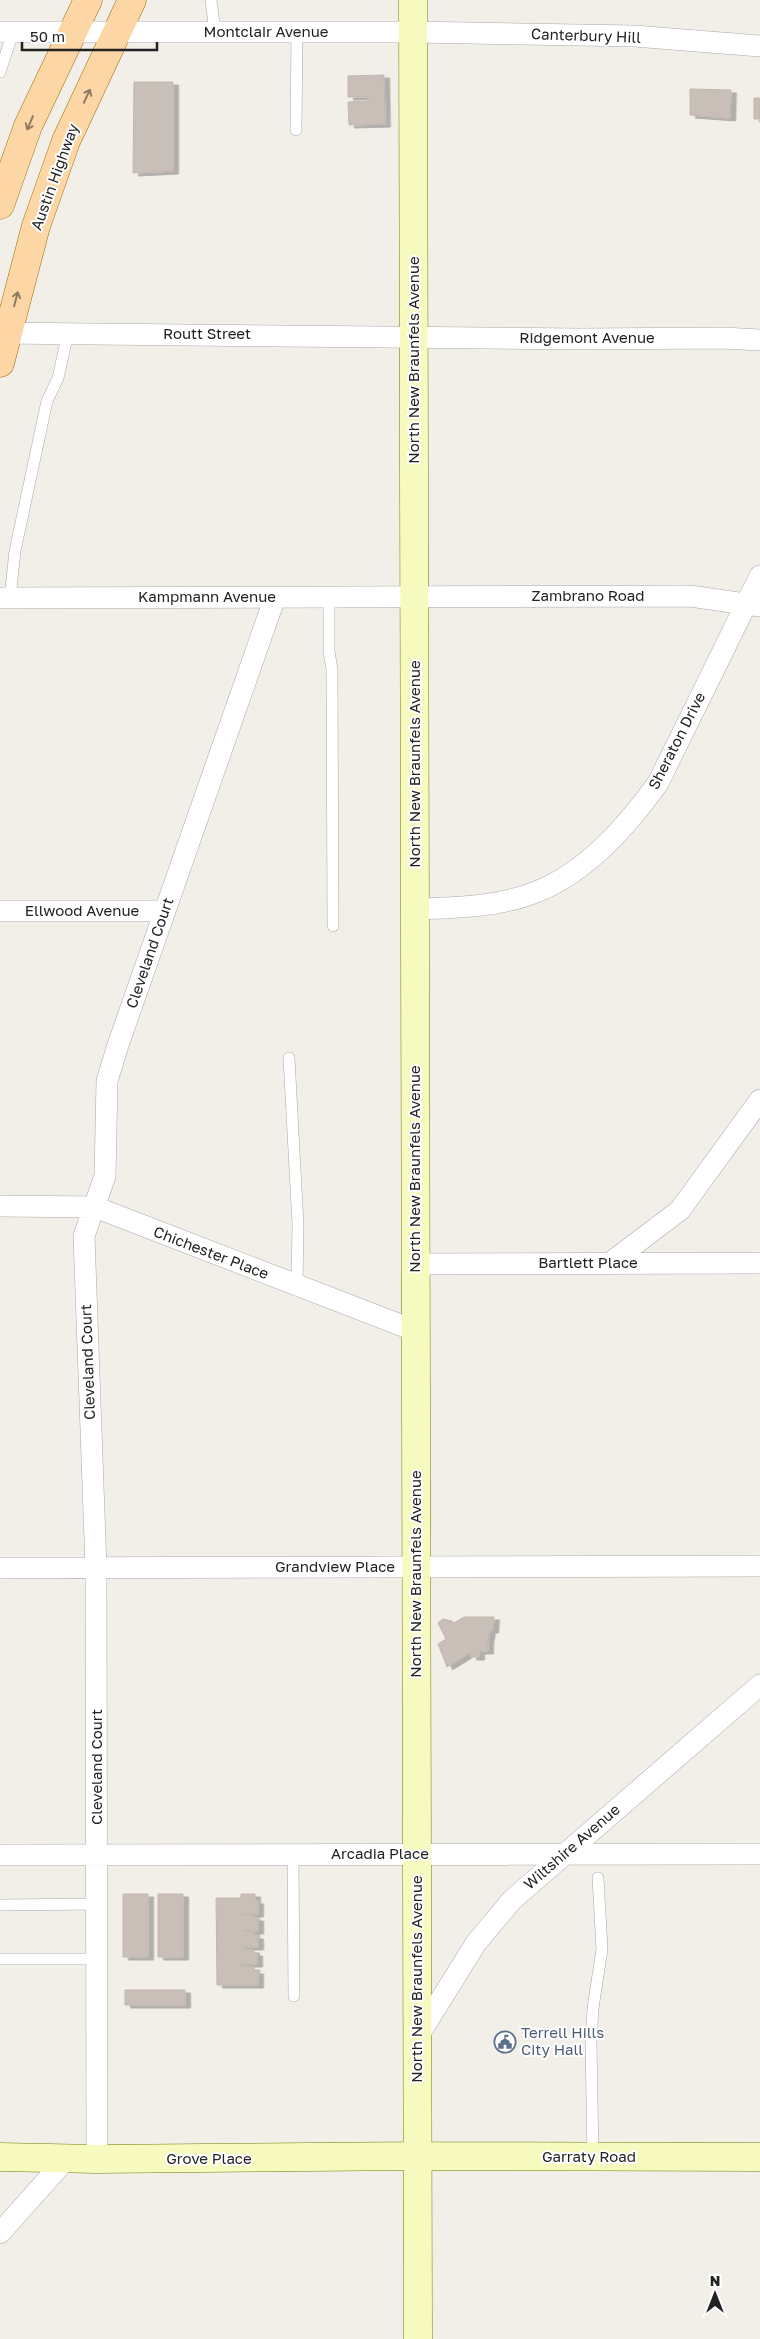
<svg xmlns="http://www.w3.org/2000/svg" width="760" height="2339" viewBox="0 0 760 2339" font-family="'Golos Text',sans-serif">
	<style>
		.building { fill: #c7bfb8; stroke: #c4b6ab; filter: url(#shadow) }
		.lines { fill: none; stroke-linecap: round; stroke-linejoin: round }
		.lane-casing { stroke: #a9a9a9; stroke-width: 12 }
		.street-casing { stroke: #a9a9a9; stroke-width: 22 }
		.secondary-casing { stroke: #707d05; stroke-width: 29 }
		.primary-casing { stroke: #a06b00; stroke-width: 29 }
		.lane { stroke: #fff; stroke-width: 11 }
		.street { stroke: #fff; stroke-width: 21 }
		.secondary { stroke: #f7fabf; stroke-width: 28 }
		.primary { stroke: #fcd6a4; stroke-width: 28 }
		.oneway { stroke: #8f7c63 }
		.labels { text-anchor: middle; stroke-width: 4; stroke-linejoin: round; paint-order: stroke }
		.street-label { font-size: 15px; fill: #222; stroke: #fff }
		.service-label { font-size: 15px; fill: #4e5e75; stroke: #fff; text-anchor: start }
	</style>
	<defs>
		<filter id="shadow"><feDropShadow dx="5.5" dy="3" stdDeviation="0" flood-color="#0004"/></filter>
	</defs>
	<rect width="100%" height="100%" fill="#f2efe9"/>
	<!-- building -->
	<path class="building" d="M384 75 385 124 349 125 348 102 368 101V97H348V76Z
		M134 82H173V171L133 173Z
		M690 89 731 90 730 118 690 115Z
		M754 98H760V119H754Z
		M464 1617H494L493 1630H490L488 1641V1651H479V1657H471V1652L447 1667 438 1644 446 1639 438 1623 443 1619 452 1621 454 1623Z
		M123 1894H148V1957H123Z
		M158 1894H183V1957H158Z
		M241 1894H255V1901H258V1914H243L254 1915V1918H258V1931H244L254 1932V1936H258V1947H242V1950H254V1953H257V1964H241V1967H254V1971H258V1985H217L216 1898H241Z
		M125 1990H185V2005H125Z"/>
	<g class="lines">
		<!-- lane casing -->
		<g class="lane-casing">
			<path id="lane" d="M211 0 215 32
				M0 72 13 32
				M296 130 297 32
				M329 597V652L332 670 333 926
				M10 598 15 551 47 401 58 378 68 333
				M289 1058 298 1225 297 1285
				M293 1854 294 1996
				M0 1905 97 1904
				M0 1959H97
				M593 2157 591 2042 593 2008 602 1949 598 1878"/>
		</g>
		<!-- street casing -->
		<g class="street-casing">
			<path id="street" d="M0 32H413L634 36 760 46
				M0 333 579 339 723 338 760 340
				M0 598 690 596 760 606
				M415 909C454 908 499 907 536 892 587 872 627 826 658 783L760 576
				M0 911H164
				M0 1206 95 1207 416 1331
				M610 1263 680 1210 760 1100
				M416 1264 760 1263
				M0 1568 760 1566
				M0 1855 760 1854
				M417 2038 476 1943 512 1900 760 1685
				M97 2159 96 1568 84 1236 105 1176 107 1081 118 1045 275 597
				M0 2233 66 2159"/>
		</g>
		<!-- secondary casing -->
		<g class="secondary-casing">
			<path id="secondary" d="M413 0 418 2339
				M0 2157 97 2159 418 2156 760 2157"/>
		</g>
		<!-- primary casing -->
		<g class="primary-casing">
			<path id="primary" d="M0 205 28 126 88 0
				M0 363 36 226 66 141 132 0"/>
		</g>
		<!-- lane -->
		<use href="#lane" class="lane"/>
		<!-- street -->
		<use href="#street" class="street"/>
		<!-- secondary -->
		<use href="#secondary" class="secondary"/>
		<!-- primary -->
		<use href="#primary" class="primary"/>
	</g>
	<!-- one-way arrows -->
	<defs><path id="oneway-shaft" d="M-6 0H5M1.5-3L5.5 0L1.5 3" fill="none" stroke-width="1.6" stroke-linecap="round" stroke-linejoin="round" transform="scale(1.25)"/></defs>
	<g class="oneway">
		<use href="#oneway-shaft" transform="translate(87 96) rotate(-65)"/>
		<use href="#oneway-shaft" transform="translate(30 123) rotate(113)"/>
		<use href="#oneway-shaft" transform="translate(16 299) rotate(-75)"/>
	</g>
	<!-- icons -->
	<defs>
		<g id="civic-ring" transform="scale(1.125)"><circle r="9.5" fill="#fff" stroke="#5c6f8a" stroke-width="1.5"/><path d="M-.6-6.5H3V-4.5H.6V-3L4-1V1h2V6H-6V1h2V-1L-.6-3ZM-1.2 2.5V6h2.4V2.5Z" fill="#5c6f8a"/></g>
	</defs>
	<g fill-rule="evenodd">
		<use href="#civic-ring" x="505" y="2042"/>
	</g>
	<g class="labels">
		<!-- street labels -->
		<g class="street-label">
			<text x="266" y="37">Montclair Avenue</text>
			<text transform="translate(586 36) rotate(2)" y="5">Canterbury Hill</text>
			<text transform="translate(55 177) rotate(-70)" y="5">Austin Highway</text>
			<text x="207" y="339">Routt Street</text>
			<text x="587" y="343">Ridgemont Avenue</text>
			<text transform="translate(414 360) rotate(-90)" y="5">North New Braunfels Avenue</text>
			<text x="588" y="601">Zambrano Road</text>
			<text x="207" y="602">Kampmann Avenue</text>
			<text transform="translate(677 741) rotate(-63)" y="5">Sheraton Drive</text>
			<text transform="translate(415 764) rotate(-90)" y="5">North New Braunfels Avenue</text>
			<text x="82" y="916">Ellwood Avenue</text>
			<text transform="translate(150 953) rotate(-71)" y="5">Cleveland Court</text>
			<text transform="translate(415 1169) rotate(-90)" y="5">North New Braunfels Avenue</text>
			<text transform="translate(211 1253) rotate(21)" y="5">Chichester Place</text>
			<text x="588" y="1268">Bartlett Place</text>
			<text transform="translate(88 1362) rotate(-92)" y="5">Cleveland Court</text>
			<text x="335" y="1572">Grandview Place</text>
			<text transform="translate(416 1574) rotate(-90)" y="5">North New Braunfels Avenue</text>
			<text transform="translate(97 1767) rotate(-90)" y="5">Cleveland Court</text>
			<text transform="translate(572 1847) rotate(-41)" y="5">Wiltshire Avenue</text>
			<text x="380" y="1859">Arcadia Place</text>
			<text transform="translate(417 1979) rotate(-90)" y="5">North New Braunfels Avenue</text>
			<text x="589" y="2162">Garraty Road</text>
			<text x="209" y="2164">Grove Place</text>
		</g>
		<!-- service labels -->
		<g class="service-label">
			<text x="521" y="2038">Terrell Hills<tspan x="521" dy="17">City Hall</tspan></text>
		</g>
	</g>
	<!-- north arrow -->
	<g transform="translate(715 2294)" stroke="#ffffff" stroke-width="4" paint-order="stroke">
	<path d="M0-4L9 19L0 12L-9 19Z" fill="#222222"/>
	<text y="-8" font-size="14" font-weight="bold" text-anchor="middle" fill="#222222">N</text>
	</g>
	<!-- scale -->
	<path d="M22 42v8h135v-8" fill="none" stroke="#222222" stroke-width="2.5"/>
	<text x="30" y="42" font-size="15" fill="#222222" stroke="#ffffff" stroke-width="4" paint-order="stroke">50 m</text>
</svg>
